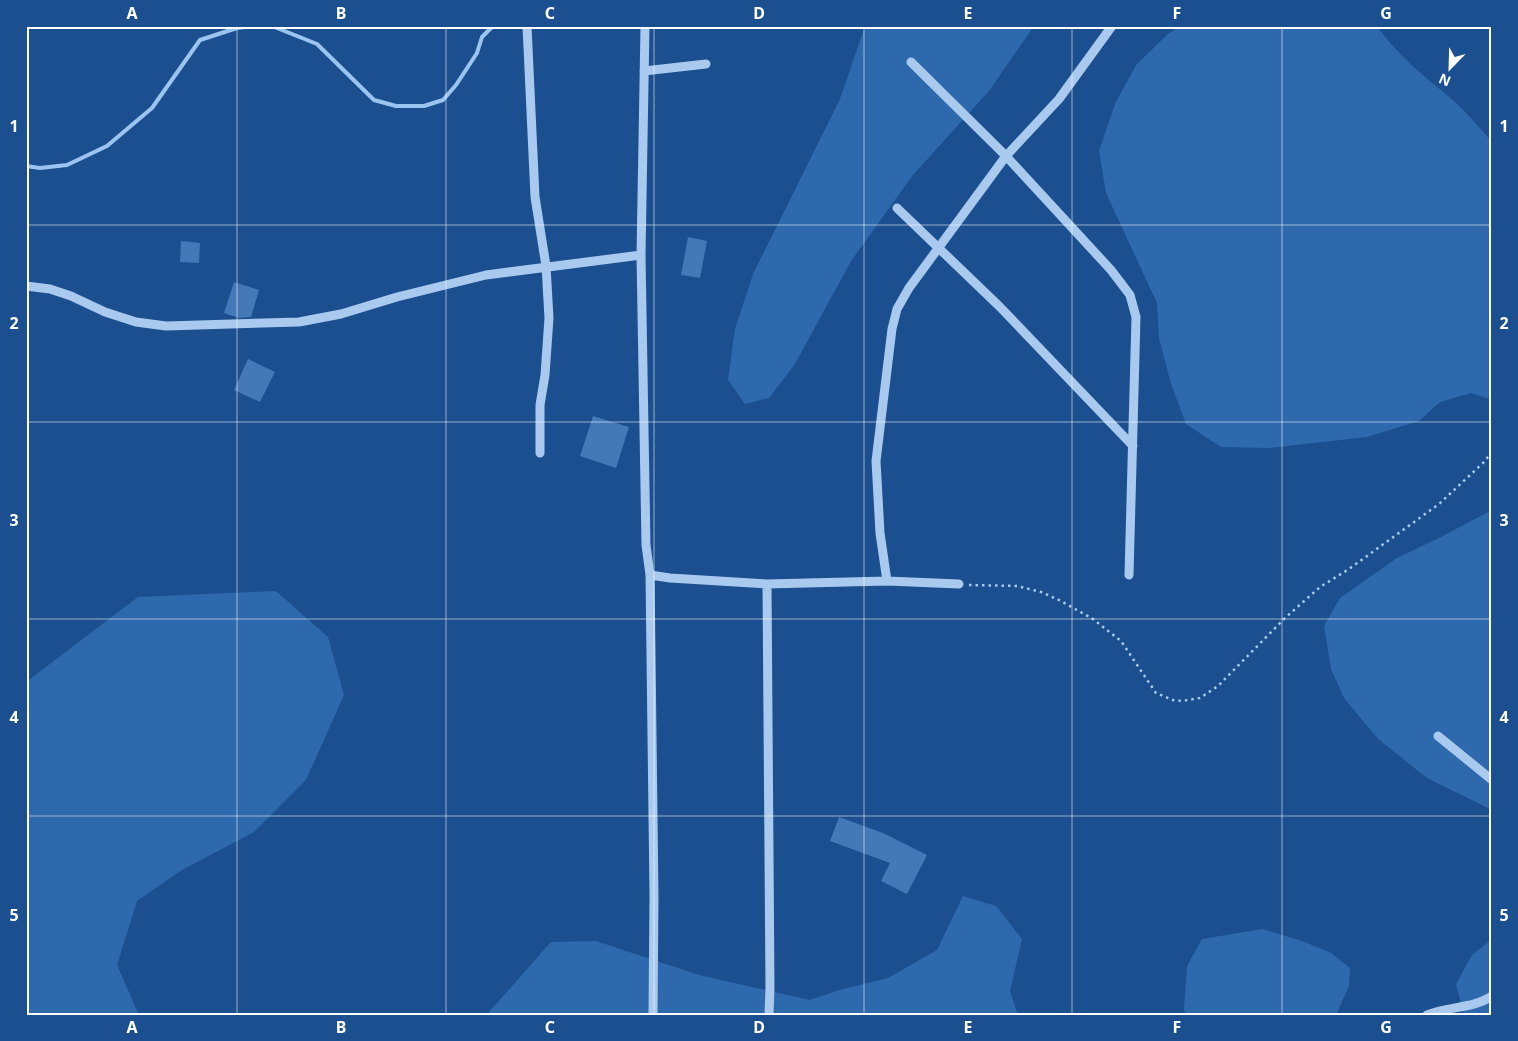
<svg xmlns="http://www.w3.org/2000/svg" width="1518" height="1041" viewBox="0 0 1518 1041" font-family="'Noto Sans',sans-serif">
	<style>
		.green { fill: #2e69ad }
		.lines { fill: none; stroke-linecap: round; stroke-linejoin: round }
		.stream { stroke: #9cc4f0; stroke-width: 4 }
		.building { fill: #4478b7 }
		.path { stroke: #a9c9ee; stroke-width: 2.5; stroke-dasharray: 2.5 4; stroke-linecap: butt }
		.minor { stroke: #a9c9ee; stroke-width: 9 }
		.grid { fill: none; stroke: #fff; stroke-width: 1; stroke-opacity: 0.55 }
		.neatline { fill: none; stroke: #fff; stroke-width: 2 }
		.grid-label { font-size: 16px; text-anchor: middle; font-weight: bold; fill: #fff }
	</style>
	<rect width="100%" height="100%" fill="#1b4f8f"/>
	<!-- green -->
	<path class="green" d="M865 26H1034L989 91 913 175 851 261 795 364 769 398 745 404 728 380 735 329 753 274 840 99Z
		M1181 26H1377C1399 57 1421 73 1449 97 1465 110 1478 126 1492 142V400L1471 393 1440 402 1419 421 1367 437 1269 448 1221 447 1186 424 1171 384 1159 338 1157 303 1106 193 1099 151 1115 104 1136 65 1169 33Z
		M1492 510V810L1427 778 1378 739 1344 698 1331 669 1324 626 1340 598 1397 558 1439 538Z
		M276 591 328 637 344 695 306 780 254 832 182 870 137 901 117 965 139 1015H26V682L138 597Z
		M963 896 996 906 1022 939 1010 991 1018 1015H490L489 1012 551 942 596 941 699 975 810 1000 839 990 888 978 937 950Z
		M1263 929 1302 941 1331 953 1350 968 1349 986 1336 1015H1186L1184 1009 1187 966 1202 939Z
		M1492 939V1015H1464L1456 984 1472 955Z"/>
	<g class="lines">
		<!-- stream -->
		<path class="stream" d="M272 26 317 44 374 100 396 106H424L443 100 456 85 477 53 482 37 493 26
			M26 166 40 168 67 165 107 146 152 108 200 40 237 28 253 26"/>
	</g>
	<!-- building -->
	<path class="building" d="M688 237 707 241 700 278 681 275Z
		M181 241 200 243 199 263 180 262Z
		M234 282 259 290 251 317 239 318 224 313Z
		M248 359 275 372 260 402 234 390Z
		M593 416 629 427 616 468 580 456Z
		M839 817 883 833 927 855 907 894 881 881 890 863 830 841Z"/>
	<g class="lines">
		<!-- path -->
		<path class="path" d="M969 585 1017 586 1041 592 1059 600 1093 619 1121 641 1156 693 1173 700 1182 701 1200 698 1218 686 1285 618 1320 587 1349 569 1439 504 1483 463 1492 452"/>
		<!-- minor -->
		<path class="minor" d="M527 26 535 197 546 266 549 318 545 375 540 405V453
			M645 26 641 255 646 545 650 575 654 896 653 1015
			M911 62 1006 156 1111 270 1130 295 1136 317 1129 575
			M644 71 706 64
			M897 208 1000 307 1133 446
			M26 286 50 289 71 296 105 312 136 322 166 326 299 322 341 314 397 297 486 275 641 255
			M650 575 670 578 767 584 887 581 959 584
			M887 581 880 533 876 461 892 329 897 309 909 288 1006 156 1059 99 1112 26
			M767 584 770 988 769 1015
			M1438 736 1492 780
			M1427 1015C1448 1006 1473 1009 1492 996"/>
	</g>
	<!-- grid -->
	<path class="grid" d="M237 26V1015M446 26V1015M654 26V1015M864 26V1015M1072 26V1015M1282 26V1015M26 225H1492M26 422H1492M26 619H1492M26 816H1492"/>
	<!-- border -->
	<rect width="1518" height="1041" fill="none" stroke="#1b4f8f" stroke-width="55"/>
	<!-- north arrow -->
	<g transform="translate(1450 68) rotate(203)" stroke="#1b4f8f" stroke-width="4" paint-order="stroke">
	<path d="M0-4L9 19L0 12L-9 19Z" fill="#ffffff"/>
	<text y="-8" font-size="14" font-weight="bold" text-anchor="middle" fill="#ffffff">N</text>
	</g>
	<rect x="28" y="28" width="1462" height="986" class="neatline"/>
	<g class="grid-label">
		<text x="132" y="19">A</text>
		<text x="341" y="19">B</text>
		<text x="550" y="19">C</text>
		<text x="759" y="19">D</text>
		<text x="968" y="19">E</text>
		<text x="1177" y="19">F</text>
		<text x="1386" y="19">G</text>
		<text x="14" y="132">1</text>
		<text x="1504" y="132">1</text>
		<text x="14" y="329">2</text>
		<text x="1504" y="329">2</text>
		<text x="14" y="526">3</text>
		<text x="1504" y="526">3</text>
		<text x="14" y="723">4</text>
		<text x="1504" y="723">4</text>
		<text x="14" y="921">5</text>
		<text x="1504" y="921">5</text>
		<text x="132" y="1033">A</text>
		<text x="341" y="1033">B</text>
		<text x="550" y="1033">C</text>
		<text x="759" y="1033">D</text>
		<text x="968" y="1033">E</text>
		<text x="1177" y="1033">F</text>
		<text x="1386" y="1033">G</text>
	</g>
</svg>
